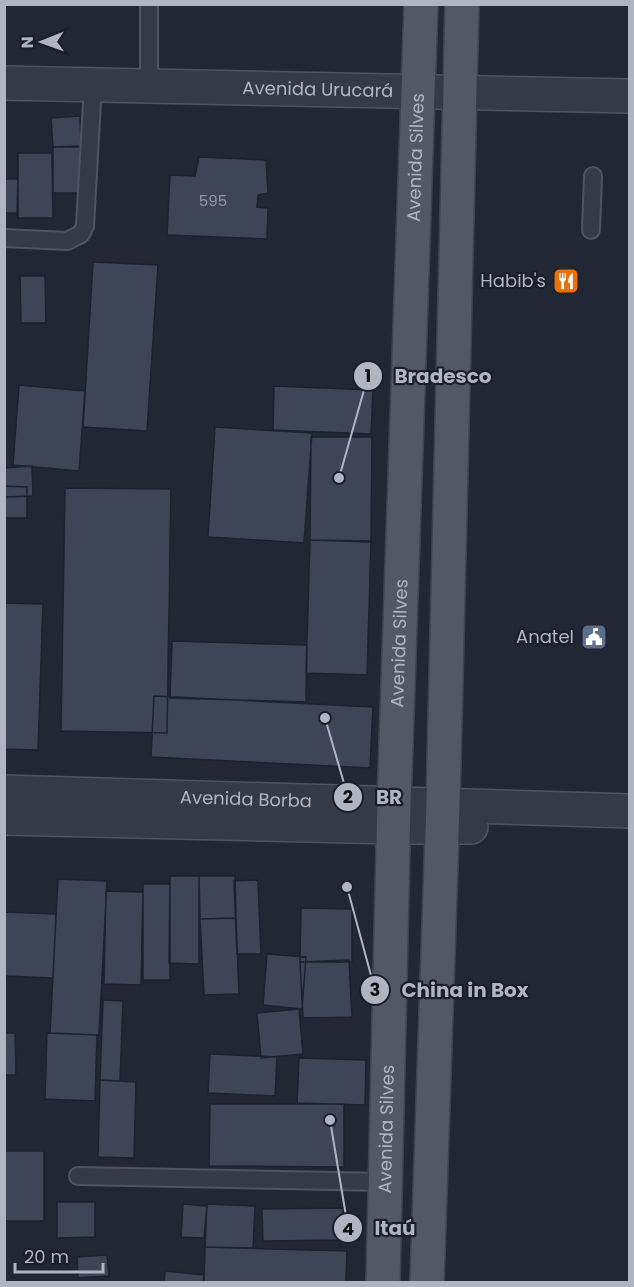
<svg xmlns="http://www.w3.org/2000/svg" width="634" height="1287" viewBox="0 0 634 1287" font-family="Poppins,sans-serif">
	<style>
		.building { fill: #3e4556; stroke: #1d212e; stroke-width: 1.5 }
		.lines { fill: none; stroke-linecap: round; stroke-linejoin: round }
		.lane-casing { stroke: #505462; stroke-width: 20 }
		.street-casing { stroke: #505462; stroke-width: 36 }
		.primary-casing { stroke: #3f4350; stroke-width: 36 }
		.lane { stroke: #353a47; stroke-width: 16 }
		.street { stroke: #353a47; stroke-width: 33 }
		.primary { stroke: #535867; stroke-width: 33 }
		.labels { text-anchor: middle; stroke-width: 4.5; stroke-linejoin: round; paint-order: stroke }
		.number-label { font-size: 15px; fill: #9498a8 }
		.street-label { font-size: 18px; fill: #b0b4c3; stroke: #1b1f2c }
		.poi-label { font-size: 18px; fill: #b0b4c3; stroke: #1b1f2c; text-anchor: end }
		.leader { fill: none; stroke: #b0b4c3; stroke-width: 2 }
		.callout-dot { fill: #b0b4c3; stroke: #1b1f2c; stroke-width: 2 }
		.mark-label { font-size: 18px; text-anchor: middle; font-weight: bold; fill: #111 }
		.callout-label { font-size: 20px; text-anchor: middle; font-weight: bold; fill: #b0b4c3; stroke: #1b1f2c; stroke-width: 4.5; stroke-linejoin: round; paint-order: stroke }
	</style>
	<rect width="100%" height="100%" fill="#222736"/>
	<!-- building -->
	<path class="building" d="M80 116 81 146 53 147 51 118Z
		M53 147H80V193H53Z
		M18 153H52L53 218H18Z
		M199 157 266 160 268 193 258 195 257 207 268 208 267 239 167 235 170 175 195 176Z
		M4 179H18L17 213H4Z
		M93 262 158 265 147 431 83 427Z
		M20 276H45L46 323H21Z
		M19 385 85 391 79 471 13 465Z
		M274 386 373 390 371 434 273 430Z
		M215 427 312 433 304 543 208 537Z
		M311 437H372L371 541 310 540Z
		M32 466 33 496 4 497V468Z
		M4 486 27 487V518H4Z
		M65 488 171 489 167 733 61 731Z
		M310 540 371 542 367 675 306 673Z
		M4 603 43 604 38 750 4 749Z
		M172 641 307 645 306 702 170 698Z
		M154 696 373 707 370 768 151 757Z
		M170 876H199V964L169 963Z
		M199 876H235L236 918 200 919Z
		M58 879 107 881 99 1035 50 1033Z
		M258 880 261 954H237L234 881Z
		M143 884H170V980H143Z
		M106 891 143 892 141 985 104 984Z
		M301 908 352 909V962H300Z
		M4 912 56 914 53 978 4 976Z
		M236 918 239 994 204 995 200 919Z
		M267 954 306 957 302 1009 263 1005Z
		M349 960 352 1017 303 1018 300 962Z
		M103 1000 123 1001 120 1081 100 1080Z
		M299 1009 303 1054 261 1058 257 1013Z
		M4 1033H15L16 1075H4Z
		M47 1033 97 1035 95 1101 45 1099Z
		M210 1054 277 1057 275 1096 208 1093Z
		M299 1058 366 1060 365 1105 297 1103Z
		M100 1080 136 1082 134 1158 98 1157Z
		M210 1104H344V1167L209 1166Z
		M4 1151H44V1221H4Z
		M57 1202H95V1237L57 1238Z
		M183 1204 207 1206 204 1238 181 1237Z
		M207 1204 255 1206 253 1248 205 1247Z
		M343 1208 344 1240 263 1241 262 1209Z
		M205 1247 347 1251 346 1282H204Z
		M107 1255 109 1276 78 1278 77 1257Z
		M165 1271 204 1275 203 1282H164Z"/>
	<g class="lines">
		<!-- lane casing -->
		<g class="lane-casing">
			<path id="lane" d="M149 86V4
				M591 230 593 176
				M4 238 67 241 81 234 85 226 93 84
				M78 1176 385 1182"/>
		</g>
		<!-- street casing -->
		<g class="street-casing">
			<g id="street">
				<path id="s1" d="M4 83 630 96"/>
				<path id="s2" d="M4 792 630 811"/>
				<path d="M4 818 393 827H471"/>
			</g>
		</g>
		<!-- primary casing -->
		<g class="primary-casing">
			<g id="primary">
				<path id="s3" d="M383 1282 394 803 421 4"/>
				<path d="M427 1282 443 804 462 4"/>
			</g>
		</g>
		<!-- lane -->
		<use href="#lane" class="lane"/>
		<!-- street -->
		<use href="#street" class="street"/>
		<!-- primary -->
		<use href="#primary" class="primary"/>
	</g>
	<!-- icons -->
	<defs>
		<g id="restaurant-square" transform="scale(1.35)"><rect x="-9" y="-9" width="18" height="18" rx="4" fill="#e8710a" stroke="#1b1f2c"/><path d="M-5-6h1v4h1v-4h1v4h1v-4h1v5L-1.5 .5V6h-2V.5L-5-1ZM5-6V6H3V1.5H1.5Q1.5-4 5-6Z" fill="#fff"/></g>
		<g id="civic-square" transform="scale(1.35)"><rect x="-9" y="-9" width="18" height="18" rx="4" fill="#5c6f8a" stroke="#1b1f2c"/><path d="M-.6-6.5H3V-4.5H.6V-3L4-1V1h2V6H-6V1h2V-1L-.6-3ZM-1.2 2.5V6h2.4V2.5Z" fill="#fff"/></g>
	</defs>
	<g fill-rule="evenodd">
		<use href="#restaurant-square" x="566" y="281"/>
		<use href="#civic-square" x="594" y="637"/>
	</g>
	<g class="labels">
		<!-- number labels -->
		<g class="number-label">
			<text x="213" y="206">595</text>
		</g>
		<!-- street labels -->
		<g class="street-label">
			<text dy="6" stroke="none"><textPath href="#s1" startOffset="314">Avenida Urucará</textPath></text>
			<text dy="6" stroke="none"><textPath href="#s3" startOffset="1125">Avenida Silves</textPath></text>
			<text dy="6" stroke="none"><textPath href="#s3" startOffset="639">Avenida Silves</textPath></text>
			<text dy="6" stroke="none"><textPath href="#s2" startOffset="242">Avenida Borba</textPath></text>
			<text dy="6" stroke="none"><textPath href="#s3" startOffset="153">Avenida Silves</textPath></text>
		</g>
		<!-- poi labels -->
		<g class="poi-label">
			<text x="546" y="287">Habib's</text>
			<text x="574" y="643">Anatel</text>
		</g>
	</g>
	<!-- callouts -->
	<path class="leader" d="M339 478L368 376M325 718L348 797M347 887L375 990M330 1120L348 1228"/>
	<g class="callout-dot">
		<circle cx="339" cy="478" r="6"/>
		<circle cx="325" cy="718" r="6"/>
		<circle cx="347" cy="887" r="6"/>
		<circle cx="330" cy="1120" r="6"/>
		<circle cx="368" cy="376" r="15"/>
		<circle cx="348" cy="797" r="15"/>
		<circle cx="375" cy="990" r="15"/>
		<circle cx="348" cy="1228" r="15"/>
	</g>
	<g class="mark-label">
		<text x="368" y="382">1</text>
		<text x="348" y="803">2</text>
		<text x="375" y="996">3</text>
		<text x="348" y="1235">4</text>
	</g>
	<g class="callout-label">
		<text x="443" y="383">Bradesco</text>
		<text x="389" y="804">BR</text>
		<text x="465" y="997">China in Box</text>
		<text x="395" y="1235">Itaú</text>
	</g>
	<!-- border -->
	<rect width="634" height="1287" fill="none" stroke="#b0b4c3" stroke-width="12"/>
	<!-- north arrow -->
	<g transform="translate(42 42) rotate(269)" stroke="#1b1f2c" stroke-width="4.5" paint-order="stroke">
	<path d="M0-4.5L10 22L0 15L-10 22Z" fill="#b0b4c3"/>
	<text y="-9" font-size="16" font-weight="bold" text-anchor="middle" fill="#b0b4c3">N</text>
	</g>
	<!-- scale -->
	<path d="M15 1263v9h88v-9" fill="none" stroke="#b0b4c3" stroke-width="3"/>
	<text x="24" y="1263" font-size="18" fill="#b0b4c3" stroke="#1b1f2c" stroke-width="4.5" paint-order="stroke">20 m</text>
</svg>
